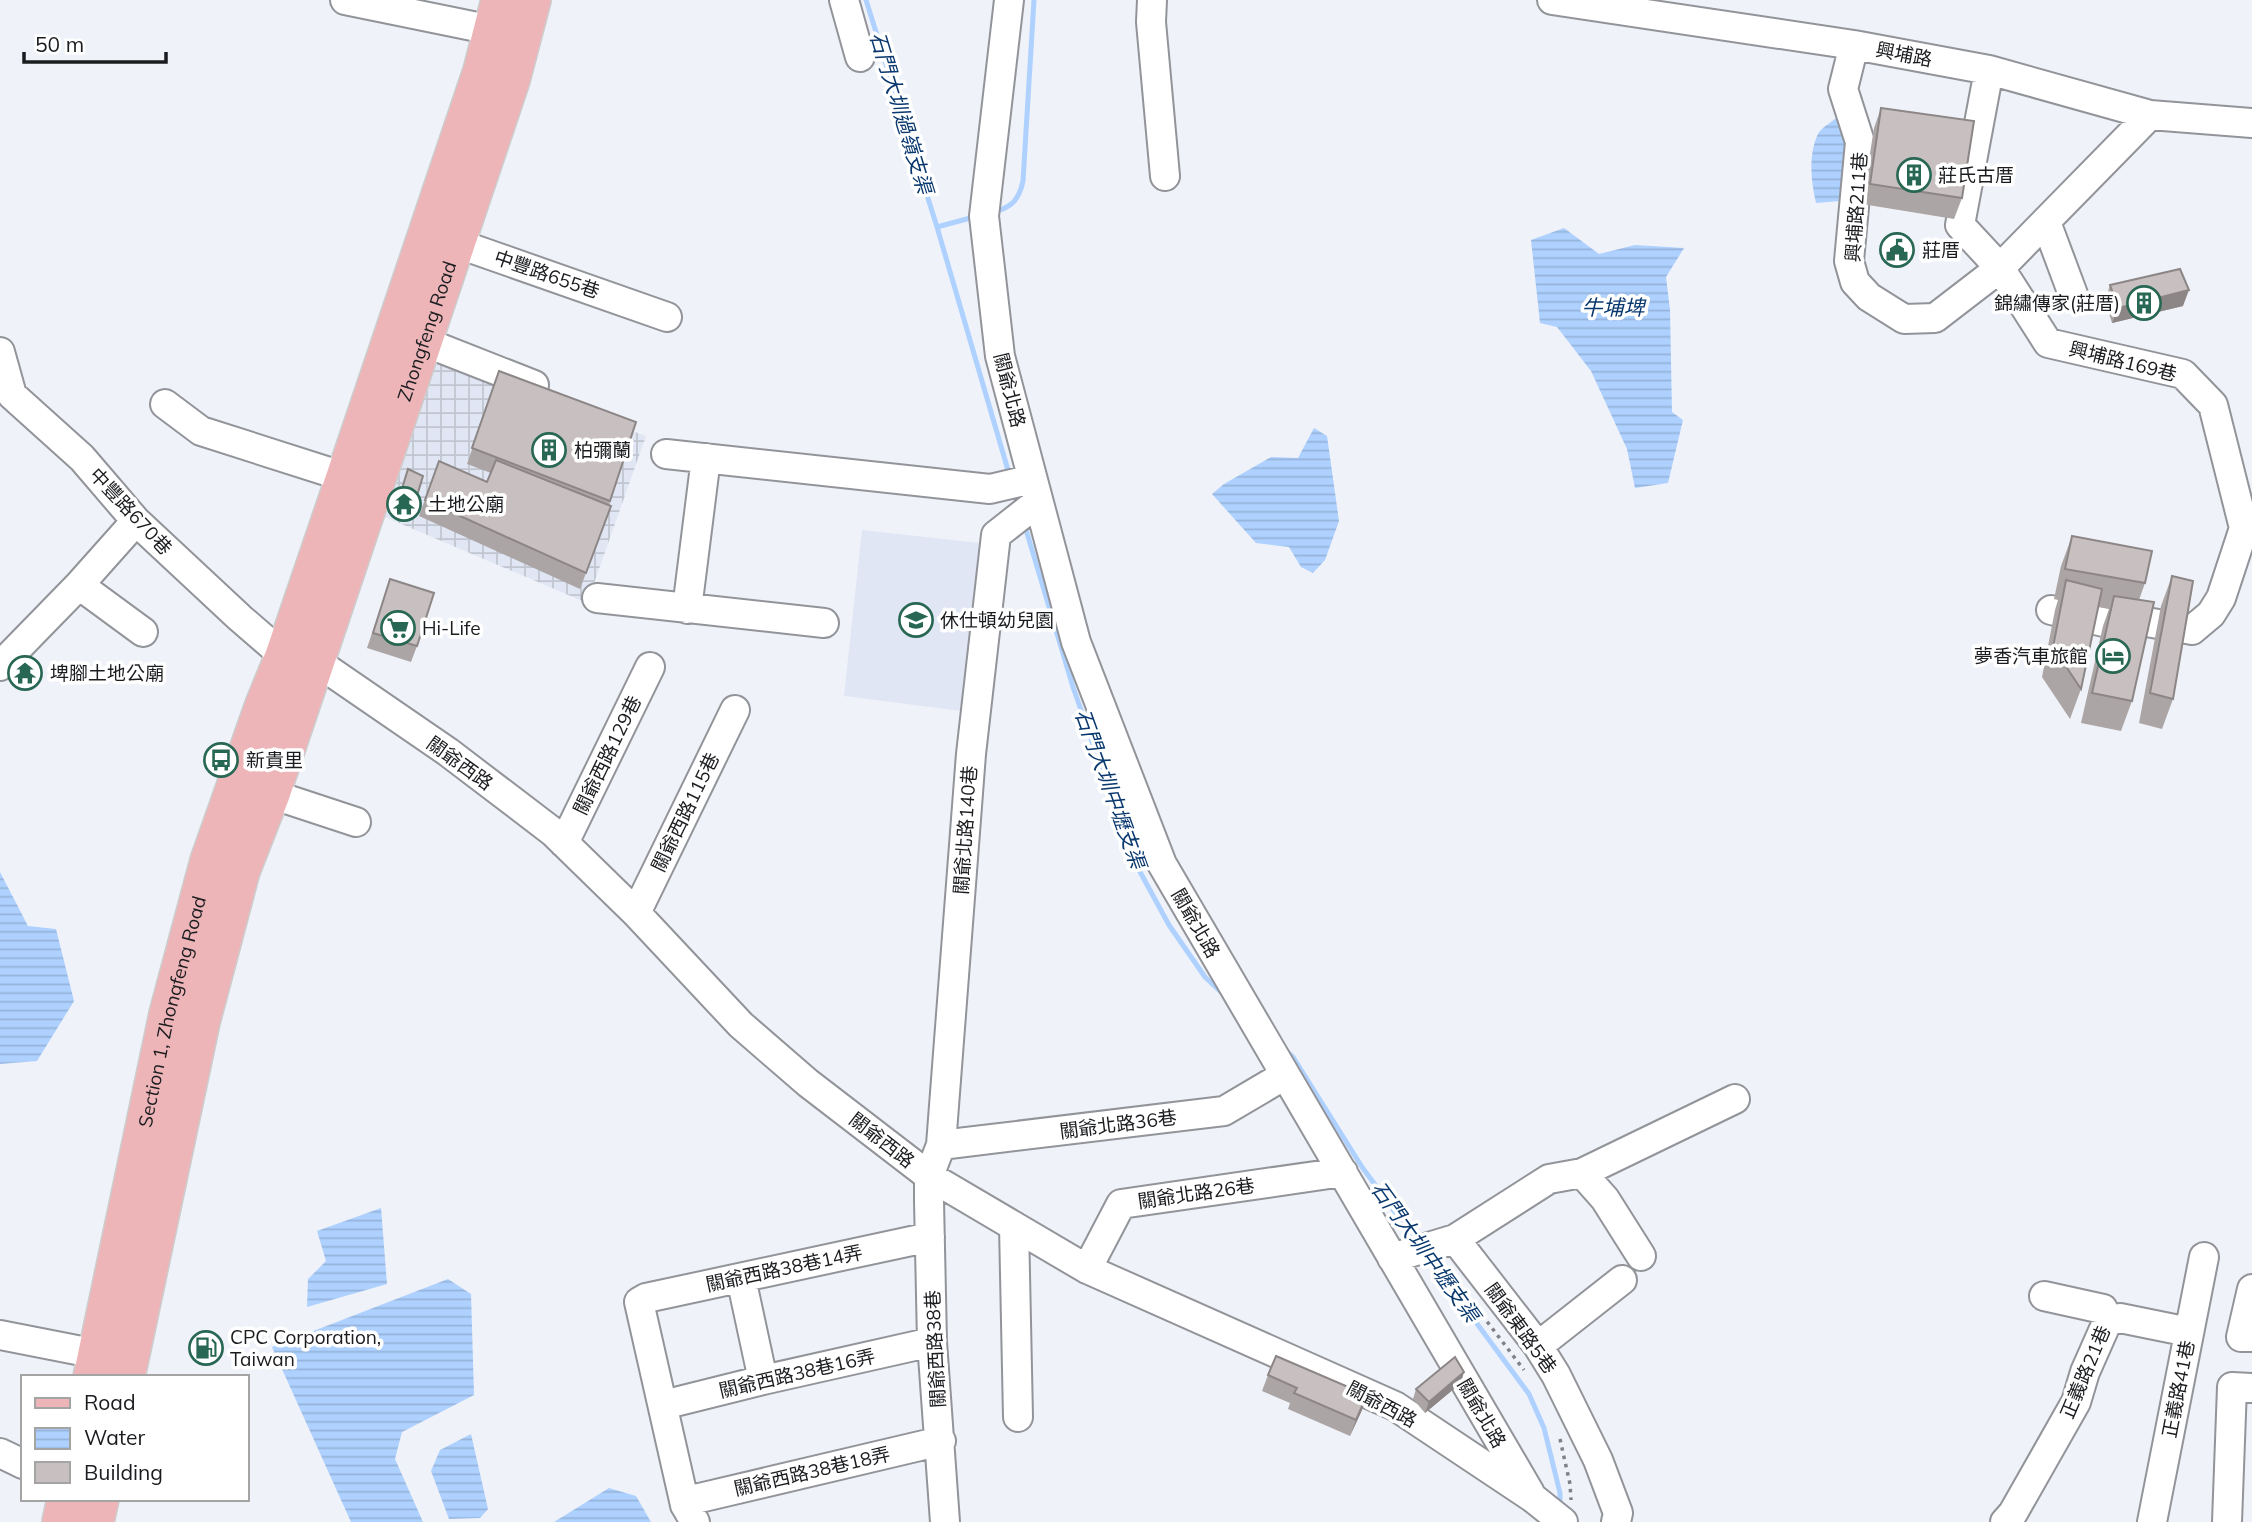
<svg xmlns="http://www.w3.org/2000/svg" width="2252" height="1522" viewBox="0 0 2252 1522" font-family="Mulish,'Noto Sans TC',sans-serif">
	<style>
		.built { fill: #e0e6f3 }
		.industrial { fill: url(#industrial-grid) }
		.water { fill: url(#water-rules) }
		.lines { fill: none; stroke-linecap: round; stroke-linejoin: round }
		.stream { stroke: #aed1ff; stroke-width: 5 }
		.minor-casing { stroke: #92949a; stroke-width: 32 }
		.major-casing { stroke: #cdcdce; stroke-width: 40 }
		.path { stroke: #808287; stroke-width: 3.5; stroke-dasharray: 3.5 5; stroke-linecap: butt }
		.minor { stroke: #fff; stroke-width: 28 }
		.major { stroke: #edb5b8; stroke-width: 37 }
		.wall { fill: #aca5a5 }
		.shaded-wall { fill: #8c8686 }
		.building { fill: #c8c0c0; stroke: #8c8686; stroke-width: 2 }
		.labels { text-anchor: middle; stroke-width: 7; stroke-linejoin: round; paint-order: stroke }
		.street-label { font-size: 19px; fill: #1b1c1f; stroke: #fff }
		.poi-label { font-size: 19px; fill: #1b1c1f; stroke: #fff; text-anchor: start }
		.water-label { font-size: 21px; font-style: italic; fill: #0a396f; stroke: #fff }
	</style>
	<defs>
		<pattern id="industrial-grid" width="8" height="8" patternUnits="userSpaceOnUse" patternTransform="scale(1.75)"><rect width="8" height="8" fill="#e0e6f3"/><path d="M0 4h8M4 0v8" fill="none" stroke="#c0c5d0"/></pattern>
		<pattern id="water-rules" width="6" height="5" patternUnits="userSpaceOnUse" patternTransform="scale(1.75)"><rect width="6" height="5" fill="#aed1ff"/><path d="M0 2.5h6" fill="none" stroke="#95b3da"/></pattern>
	</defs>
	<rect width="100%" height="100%" fill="#eff2f8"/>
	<!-- built -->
	<path class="built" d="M862 530 989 544 969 712 844 696Z"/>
	<!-- industrial -->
	<path class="industrial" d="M438 358 646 436 587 603 385 517Z"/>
	<!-- water -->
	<path class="water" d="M1835 119H1849L1840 201 1816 203C1811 182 1808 155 1818 134 1821 128 1830 123 1835 119Z
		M1564 228 1599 254 1635 245 1684 248 1666 277 1670 310 1672 412 1683 420 1668 483 1635 488 1627 449 1591 371 1557 327 1540 323 1531 240Z
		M1314 428 1327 436 1339 521 1325 560 1313 573 1301 567 1289 547 1256 543 1212 494 1224 484 1271 457 1298 458Z
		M0 872 28 926 56 929 74 1001 37 1061 0 1064Z
		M381 1208 387 1284 307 1307 308 1279 326 1261 317 1231Z
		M448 1279 471 1294 474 1395 402 1432 395 1459 423 1522H351L272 1347Z
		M471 1434 488 1509 480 1518 449 1519 431 1471 440 1450Z
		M609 1488 636 1496 651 1522H554Z"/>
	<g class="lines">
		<!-- stream -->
		<path class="stream" d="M866 0 937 227 1010 477
			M994 212C1012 207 1019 200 1023 181L1034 0
			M937 227 974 217
			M1024 523 1073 687 1133 859 1169 925 1205 977 1222 993
			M1284 1049 1293 1057 1362 1167 1417 1242
			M1427 1256 1529 1394 1544 1428 1560 1493V1508"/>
		<!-- minor casing -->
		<g class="minor-casing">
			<path id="minor" d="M345 0 492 30
				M844 0 860 57
				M1009 0 984 216 1000 356 1076 642 1162 864 1530 1493
				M1152 0 1151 22 1165 176
				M1552 0 1854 45 1989 70 2150 115 2252 123
				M1854 45 1843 89 1860 142 1849 261 1855 282 1869 297 1904 319 1935 318 2000 268 1960 225 1989 70
				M2046 222 2074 297
				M439 237 667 317
				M422 341 534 385
				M0 352 12 395 82 458 136 521 240 618 284 656 314 660 448 752 553 832 636 913 741 1025 808 1083 929 1176 1087 1269 1395 1406 1533 1498 1563 1522
				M165 404 201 431 345 477
				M666 454 990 489 1032 479
				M79 585 143 632
				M597 598 824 623
				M687 609 706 458
				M2051 610 2130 628 2141 621 2192 630 2211 614 2221 598 2244 528 2213 405 2183 374 2048 343 2000 268 2150 115
				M0 666 79 585 136 521
				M271 794 356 822
				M564 843 650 667
				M636 913 735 710
				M941 1145 1224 1111 1285 1075
				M1582 1173 1735 1099
				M1014 1226 1018 1417
				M1455 1239 1549 1179 1582 1173 1605 1199 1641 1256
				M1392 1258 1455 1239 1538 1346 1556 1375 1598 1460 1618 1513 1616 1522
				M1087 1269 1121 1204 1343 1172
				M741 1278 763 1380
				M2252 1289 2241 1337H2252
				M2108 1320 2120 1318 2189 1332
				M0 1335 97 1354
				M1538 1346 1622 1280
				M663 1405 763 1380 932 1342
				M0 1453 23 1464
				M685 1505 691 1500 941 1441
				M695 1522 685 1505 639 1302 646 1298 930 1237
				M945 1522 932 1342 929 1201V1176L941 1145 971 754 996 535 1038 502
				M2005 1522 2013 1513 2076 1402 2085 1372 2108 1320 2103 1309 2044 1296
				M2152 1522 2204 1257
				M2227 1522 2232 1387 2252 1388"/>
		</g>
		<!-- major casing -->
		<g class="major-casing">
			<g id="major">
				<path id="s1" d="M92 1377 168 1014 209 861 264 705 284 656 345 477 482 71 500 0"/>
				<path id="s2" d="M126 1377 201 1022 241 871 271 794 511 80 532 0"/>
				<path d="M61 1522 66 1499"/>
				<path d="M95 1522 100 1499"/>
			</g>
		</g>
		<!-- path -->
		<path class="path" d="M1482 1315 1524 1370
			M1560 1439 1570 1484 1571 1500"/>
		<!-- minor -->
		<use href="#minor" class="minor"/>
		<!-- major -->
		<use href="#major" class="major"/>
	</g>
	<!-- wall -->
	<path class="wall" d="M1881 108 1962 198 1954 219 1862 204 1874 128Z
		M2110 285 2183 306 2112 323 2105 301Z
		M499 371 636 422 609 505 611 506 580 589 419 516 439 461 487 482 491 473 467 464Z
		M408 469 416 499 408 520 393 513Z
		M2072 536 2145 583 2139 600 2132 701 2121 731 2081 723 2103 626 2109 609 2098 607 2081 689 2070 719 2042 677 2055 610 2058 600 2054 599 2061 566Z
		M2172 576 2173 699 2162 729 2139 723 2161 606Z
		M390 579 417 646 411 662 367 648Z
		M1268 1375 1362 1410 1350 1436 1288 1409 1290 1403 1262 1391Z
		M1461 1383 1425 1413 1413 1399 1416 1389Z"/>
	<!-- shaded-wall -->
	<path class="shaded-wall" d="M2189 290 2183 306 2112 323 2118 308Z
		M1464 1372 1461 1383 1425 1413 1429 1402Z
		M1367 1395 1362 1410 1350 1436 1356 1420Z"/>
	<!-- building -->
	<path class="building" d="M1881 108 1974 121 1962 198 1870 184Z
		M2180 269 2189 290 2118 308 2110 285Z
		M499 371 636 422 610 501 472 448Z
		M496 460 611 506 586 573 425 500 439 461 487 482Z
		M408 469 423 476 416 499 401 492Z
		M2072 536 2152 551 2145 583 2065 569Z
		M2172 576 2193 581 2173 699 2150 693Z
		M390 579 434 593 417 646 373 633Z
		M2066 580 2102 589 2081 689 2053 647Z
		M2114 596 2154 602 2132 701 2092 693Z
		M1276 1356 1367 1395 1356 1420 1294 1393 1297 1388 1268 1375Z
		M1455 1357 1464 1372 1429 1402 1416 1389Z"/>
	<!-- icons -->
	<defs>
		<g id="building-ring" transform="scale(1.75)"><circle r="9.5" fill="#fff" stroke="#286753" stroke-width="1.5"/><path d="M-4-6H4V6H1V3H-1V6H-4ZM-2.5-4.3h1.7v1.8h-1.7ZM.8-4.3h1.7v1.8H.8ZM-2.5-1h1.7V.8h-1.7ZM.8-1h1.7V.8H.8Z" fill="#286753"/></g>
		<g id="civic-ring" transform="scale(1.75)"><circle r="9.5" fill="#fff" stroke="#286753" stroke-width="1.5"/><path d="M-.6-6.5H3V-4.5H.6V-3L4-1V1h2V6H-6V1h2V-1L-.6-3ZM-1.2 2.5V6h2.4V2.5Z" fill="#286753"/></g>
		<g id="temple-ring" transform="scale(1.75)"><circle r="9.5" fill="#fff" stroke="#286753" stroke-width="1.5"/><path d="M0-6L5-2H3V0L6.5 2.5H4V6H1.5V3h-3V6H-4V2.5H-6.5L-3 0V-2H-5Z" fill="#286753"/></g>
		<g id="school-ring" transform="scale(1.75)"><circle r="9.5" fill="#fff" stroke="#286753" stroke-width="1.5"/><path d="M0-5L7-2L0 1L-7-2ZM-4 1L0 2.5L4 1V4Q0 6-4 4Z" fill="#286753"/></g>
		<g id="supermarket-ring" transform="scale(1.75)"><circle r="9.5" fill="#fff" stroke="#286753" stroke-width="1.5"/><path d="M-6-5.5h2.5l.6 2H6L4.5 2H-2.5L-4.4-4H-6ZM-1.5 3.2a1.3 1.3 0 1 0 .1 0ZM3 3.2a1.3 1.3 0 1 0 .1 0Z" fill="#286753"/></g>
		<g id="hotel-ring" transform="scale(1.75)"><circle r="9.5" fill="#fff" stroke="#286753" stroke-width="1.5"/><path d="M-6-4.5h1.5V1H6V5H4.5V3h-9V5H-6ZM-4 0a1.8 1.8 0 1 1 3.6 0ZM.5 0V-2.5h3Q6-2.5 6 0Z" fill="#286753"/></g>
		<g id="bus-ring" transform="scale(1.75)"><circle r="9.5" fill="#fff" stroke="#286753" stroke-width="1.5"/><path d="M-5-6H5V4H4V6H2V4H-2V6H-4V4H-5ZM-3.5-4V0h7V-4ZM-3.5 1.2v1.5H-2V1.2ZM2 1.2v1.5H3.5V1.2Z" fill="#286753"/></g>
		<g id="fuel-ring" transform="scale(1.75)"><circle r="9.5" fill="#fff" stroke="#286753" stroke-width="1.5"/><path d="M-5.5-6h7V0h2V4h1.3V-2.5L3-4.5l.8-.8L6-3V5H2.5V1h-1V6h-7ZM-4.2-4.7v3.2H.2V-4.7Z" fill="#286753"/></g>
	</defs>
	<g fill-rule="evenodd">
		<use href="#building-ring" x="1914" y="175"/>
		<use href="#civic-ring" x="1897" y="250"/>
		<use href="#building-ring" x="2144" y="303"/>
		<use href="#building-ring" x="549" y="450"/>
		<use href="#temple-ring" x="404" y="504"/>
		<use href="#school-ring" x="916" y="620"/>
		<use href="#supermarket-ring" x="398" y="628"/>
		<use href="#hotel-ring" x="2113" y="656"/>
		<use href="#temple-ring" x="25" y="673"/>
		<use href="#bus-ring" x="221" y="760"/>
		<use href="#fuel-ring" x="206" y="1348"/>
	</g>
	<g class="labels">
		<!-- street labels -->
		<g class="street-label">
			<text transform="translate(1904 54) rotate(11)" y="7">興埔路</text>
			<text transform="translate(1856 207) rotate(-86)" y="7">興埔路211巷</text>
			<text transform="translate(547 274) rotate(19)" y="7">中豐路655巷</text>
			<text dy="7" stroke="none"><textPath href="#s2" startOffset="1090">Zhongfeng Road</textPath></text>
			<text transform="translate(2123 361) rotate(14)" y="7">興埔路169巷</text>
			<text transform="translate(1010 390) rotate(76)" y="7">關爺北路</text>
			<text transform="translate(131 511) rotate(47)" y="7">中豐路670巷</text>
			<text transform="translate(607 755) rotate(-64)" y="7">關爺西路129巷</text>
			<text transform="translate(460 763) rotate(36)" y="7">關爺西路</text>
			<text transform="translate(685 812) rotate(-64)" y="7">關爺西路115巷</text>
			<text transform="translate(965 830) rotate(-86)" y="7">關爺北路140巷</text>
			<text transform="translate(1196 923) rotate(60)" y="7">關爺北路</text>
			<text dy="7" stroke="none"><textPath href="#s1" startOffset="374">Section 1, Zhongfeng Road</textPath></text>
			<text transform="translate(1118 1124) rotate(-7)" y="7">關爺北路36巷</text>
			<text transform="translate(882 1140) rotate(38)" y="7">關爺西路</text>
			<text transform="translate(1196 1193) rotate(-8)" y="7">關爺北路26巷</text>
			<text transform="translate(784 1268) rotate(-12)" y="7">關爺西路38巷14弄</text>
			<text transform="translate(1521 1328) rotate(54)" y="7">關爺東路5巷</text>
			<text transform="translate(935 1349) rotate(-93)" y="7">關爺西路38巷</text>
			<text transform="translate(2085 1372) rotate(-67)" y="7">正義路21巷</text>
			<text transform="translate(797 1373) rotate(-13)" y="7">關爺西路38巷16弄</text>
			<text transform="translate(2178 1389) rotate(-79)" y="7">正義路41巷</text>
			<text transform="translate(1382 1404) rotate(28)" y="7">關爺西路</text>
			<text transform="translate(1482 1413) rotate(60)" y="7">關爺北路</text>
			<text transform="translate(812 1471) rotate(-13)" y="7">關爺西路38巷18弄</text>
		</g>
		<!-- poi labels -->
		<g class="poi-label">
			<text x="1938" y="182">莊氏古厝</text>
			<text x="1922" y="257">莊厝</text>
			<text x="2120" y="310" text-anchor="end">錦繡傳家(莊厝)</text>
			<text x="574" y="457">柏彌蘭</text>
			<text x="428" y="511">土地公廟</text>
			<text x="940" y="627">休仕頓幼兒園</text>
			<text x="422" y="635">Hi-Life</text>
			<text x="2088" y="663" text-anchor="end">夢香汽車旅館</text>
			<text x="50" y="680">埤腳土地公廟</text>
			<text x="246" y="767">新貴里</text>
			<text x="230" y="1344">CPC Corporation,<tspan x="230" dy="22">Taiwan</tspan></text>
		</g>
		<!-- water labels -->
		<g class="water-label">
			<text transform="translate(901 113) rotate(73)" y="7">石門大圳過嶺支渠</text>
			<text x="1613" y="315">牛埔埤</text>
			<text transform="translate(1110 789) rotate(70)" y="7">石門大圳中壢支渠</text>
			<text transform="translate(1425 1252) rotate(54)" y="7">石門大圳中壢支渠</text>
		</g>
	</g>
	<!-- legend -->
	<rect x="21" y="1375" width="228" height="126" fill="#ffffff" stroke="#a4a4a5" stroke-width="2"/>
	<rect x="35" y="1398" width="35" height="10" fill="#edb5b8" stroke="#a4a4a5" stroke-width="2"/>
	<text x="84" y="1410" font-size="21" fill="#1b1c1f">Road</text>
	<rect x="35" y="1428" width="35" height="21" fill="url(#water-rules)" stroke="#a4a4a5" stroke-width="2"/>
	<text x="84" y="1445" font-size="21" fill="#1b1c1f">Water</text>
	<rect x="35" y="1462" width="35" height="21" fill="#c8c0c0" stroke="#a4a4a5" stroke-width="2"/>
	<text x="84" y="1480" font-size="21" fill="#1b1c1f">Building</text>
	<!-- scale -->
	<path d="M24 52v10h142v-10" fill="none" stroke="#1b1c1f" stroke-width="3.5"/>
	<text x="35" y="52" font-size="21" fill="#1b1c1f" stroke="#ffffff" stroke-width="5" paint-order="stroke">50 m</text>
</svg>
